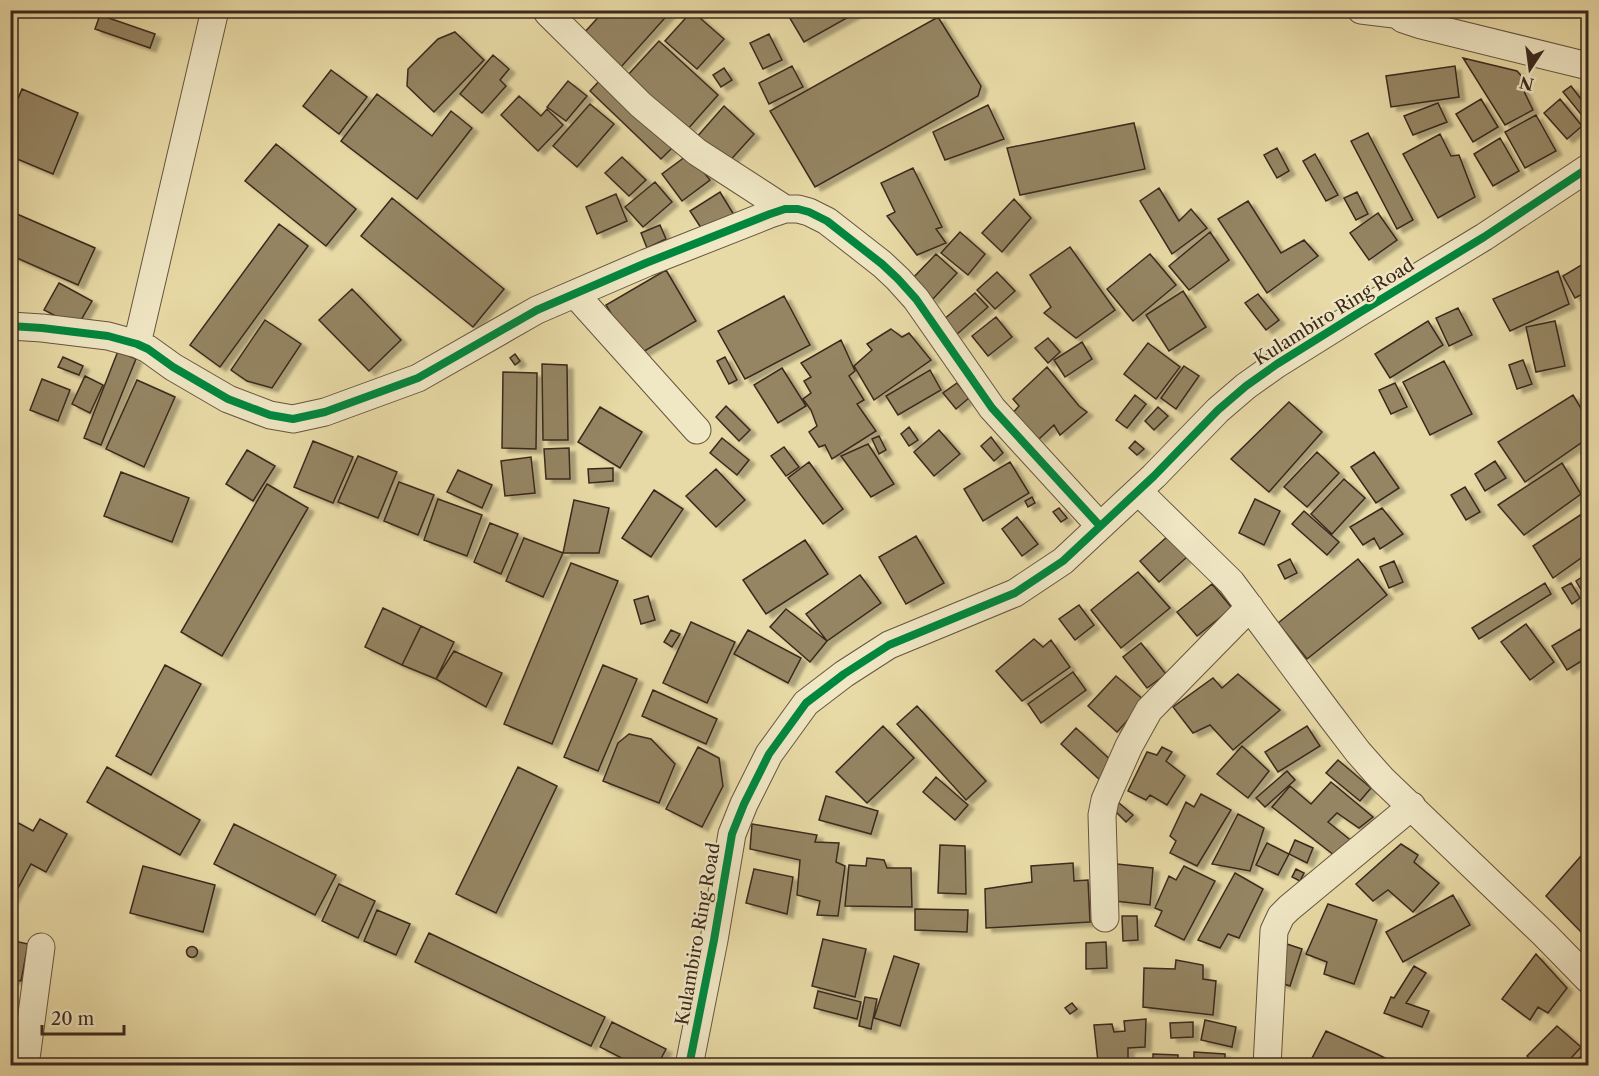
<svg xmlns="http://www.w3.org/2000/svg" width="1599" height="1076" viewBox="0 0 1599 1076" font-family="'Libre Caslon Text',serif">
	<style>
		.building { fill: #958564; stroke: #3b291d; stroke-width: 1.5; filter: url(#shadow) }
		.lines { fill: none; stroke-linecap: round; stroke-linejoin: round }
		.minor-casing { stroke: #66553f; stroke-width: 29 }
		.minor { stroke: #f0e7c5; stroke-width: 27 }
		.cycleway-casing { stroke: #f0e7c5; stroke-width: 11 }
		.cycleway { stroke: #00873e; stroke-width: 8 }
		.labels { text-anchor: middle; stroke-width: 4.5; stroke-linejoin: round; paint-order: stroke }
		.street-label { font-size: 18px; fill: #3b291d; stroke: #f0e7c5 }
	</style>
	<defs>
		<filter id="shadow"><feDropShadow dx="6" dy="4" stdDeviation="1.5" flood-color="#0004"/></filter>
	</defs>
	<rect width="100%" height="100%" fill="#e8daa6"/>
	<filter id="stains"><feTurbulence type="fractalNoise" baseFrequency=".00333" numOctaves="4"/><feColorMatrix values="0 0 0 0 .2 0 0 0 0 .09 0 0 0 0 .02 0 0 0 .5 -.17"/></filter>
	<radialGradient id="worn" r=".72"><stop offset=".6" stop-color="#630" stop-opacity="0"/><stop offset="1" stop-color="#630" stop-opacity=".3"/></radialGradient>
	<!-- building -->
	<path class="building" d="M605 10H672L621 67 583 34Z
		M785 10H861L804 42Z
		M692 11 724 39 697 69 665 41Z
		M100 15 155 34 150 48 95 29Z
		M938 17 981 86 978 96 815 187 770 111Z
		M455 32 484 60 434 112 407 86 408 69 438 39Z
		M769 34 782 60 763 69 750 43Z
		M659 41 718 95 687 130 627 76Z
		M493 55 509 69 500 80 506 86 482 113 460 94Z
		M1463 58 1517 71 1525 80 1520 83 1533 110 1505 125Z
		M792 66 803 87 769 104 759 83Z
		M1455 66 1459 97 1391 107 1386 76Z
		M724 68 732 80 721 87 713 75Z
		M331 70 367 97 339 134 303 106Z
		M601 79 673 147 661 159 590 91Z
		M568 81 587 96 566 121 547 107Z
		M1571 86 1588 108V123L1563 92Z
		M22 89 78 113 53 174 10 156V118Z
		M377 94 432 136 451 111 472 128 417 199 341 141Z
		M519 96 541 116 547 109 563 125 538 151 501 115Z
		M1481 99 1498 127 1473 142 1456 114Z
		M1560 99 1582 126 1567 139 1544 113Z
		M1438 103 1447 122 1413 135 1404 116Z
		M590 104 614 124 577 167 553 146Z
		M988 105 1004 139 945 160 933 132Z
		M724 106 754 134 726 165 696 138Z
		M1536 115 1556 151 1525 168 1505 132Z
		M1134 123 1145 169 1020 195 1007 148Z
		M1368 133 1413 220 1397 229 1351 141Z
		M1440 134 1451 156 1459 155 1475 197 1438 218 1403 154Z
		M1500 138 1519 171 1493 186 1474 154Z
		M276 144 356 209 326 246 245 181Z
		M1277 148 1289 171 1277 178 1264 155Z
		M689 154 710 180 682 201 662 174Z
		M1315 154 1338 195 1326 201 1303 161Z
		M622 157 646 180 629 196 605 173Z
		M913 168 942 227 936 229 946 243 917 255 887 216 895 212 881 183Z
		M655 182 672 202 643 227 625 207Z
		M1159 188 1179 221 1191 209 1207 228 1172 254 1140 201Z
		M720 192 734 215 705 234 690 211Z
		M1357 192 1368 214 1356 220 1344 198Z
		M616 194 627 221 597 234 586 207Z
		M392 198 504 289 473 327 361 236Z
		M1014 199 1031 218 1002 252 982 233Z
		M1248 201 1281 253 1304 240 1318 256 1267 293 1218 219Z
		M10 211 95 248 78 285 10 255Z
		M1378 213 1397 240 1369 260 1350 233Z
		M279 224 308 246 220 367 190 345Z
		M660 225 666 239 647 248 641 233Z
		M960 232 985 254 968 275 941 253Z
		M1210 232 1229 260 1189 290 1169 266Z
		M1070 247 1115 310 1076 338 1044 313 1051 307 1030 275Z
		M936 254 957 273 932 300 911 280Z
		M1150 254 1176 285 1133 321 1107 289Z
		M1583 264 1588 274V291L1575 298 1563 276Z
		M666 270 696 321 636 356 606 305Z
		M1558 271 1569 304 1510 331 1493 299Z
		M997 272 1015 291 995 309 977 290Z
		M59 283 92 301 77 327 44 310Z
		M352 289 401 340 369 371 319 320Z
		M1183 291 1206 327 1169 351 1146 315Z
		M975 293 988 307 956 335 943 320Z
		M1258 294 1279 320 1266 330 1245 303Z
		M784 296 810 345 745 379 718 331Z
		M1458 308 1472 335 1449 346 1436 318Z
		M996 317 1012 337 988 356 972 336Z
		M265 320 301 344 272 388 247 381 231 370Z
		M1428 321 1443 345 1390 378 1375 354Z
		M1555 321 1565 366 1536 372 1526 327Z
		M891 329 902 337 909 333 931 360 874 400 854 366 872 350 867 344Z
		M1048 338 1060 352 1048 363 1035 348Z
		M841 340 855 371 849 376 864 400 857 404 876 431 832 459 825 445 819 447 809 432 817 426 811 410 803 399 811 393 804 381 811 377 801 363Z
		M1082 342 1092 359 1065 377 1054 360Z
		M1148 343 1180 367 1156 399 1124 374Z
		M118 351 136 359 101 445 84 438Z
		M515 354 520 361 515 365 510 358Z
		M63 357 83 366 79 375 58 367Z
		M725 357 737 380 729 384 717 361Z
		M1523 360 1532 384 1517 389 1509 365Z
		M1444 361 1472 414 1430 435 1403 382Z
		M542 364 567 365 568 440H543Z
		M1184 366 1199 376 1176 409 1161 398Z
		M1047 367 1079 406 1087 412 1060 435 1054 425 1039 439 1010 416 1019 406 1013 399Z
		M782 368 806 406 778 423 754 385Z
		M930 370 941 390 898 415 886 396Z
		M503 372 537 373 536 449 502 448Z
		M85 376 103 385 90 413 72 404Z
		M42 379 70 390 58 421 30 410Z
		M137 380 175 397 144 467 106 449Z
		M957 383 969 398 956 409 943 393Z
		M1395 383 1407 407 1391 414 1379 390Z
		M1135 395 1146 404 1127 428 1116 420Z
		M1573 395 1588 420V438L1525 482 1498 442Z
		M1289 402 1322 432 1269 492 1231 459Z
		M726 406 750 430 739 441 716 417Z
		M600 407 642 432 620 468 578 442Z
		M1158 407 1168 416 1154 430 1145 421Z
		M909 427 918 440 909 446 901 434Z
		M939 430 960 454 934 476 914 452Z
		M879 436 886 450 879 454 872 439Z
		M991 437 1003 453 994 461 981 446Z
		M722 438 749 460 737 475 710 453Z
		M313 441 353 457 333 503 294 487Z
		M1135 441 1144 449 1137 455 1129 448Z
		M868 444 894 484 871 497 841 456Z
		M1588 446V465L1581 453Z
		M784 447 799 467 786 476 771 456Z
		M569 448 570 479H546L544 449Z
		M247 450 275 466 253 501 226 484Z
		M1317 452 1339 473 1307 507 1284 487Z
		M1374 452 1399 488 1376 503 1351 467Z
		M358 456 397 472 378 518 338 502Z
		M531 457 535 493 505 496 501 461Z
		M1495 461 1506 478 1485 491 1475 474Z
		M809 462 843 509 823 524 788 478Z
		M1010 462 1029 493 983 521 964 489Z
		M1562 463 1581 494 1524 535 1498 505Z
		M613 468V481L589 483 588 469Z
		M716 469 745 500 716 527 686 496Z
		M458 470 492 485 482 508 447 492Z
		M121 472 189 498 172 542 104 516Z
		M1344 479 1365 498 1332 534 1311 514Z
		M399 482 434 495 418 535 384 521Z
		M267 484 308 508 222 656 181 632Z
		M1465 487 1480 512 1466 520 1451 495Z
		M654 490 683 509 651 557 622 538Z
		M1032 497 1035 503 1028 507 1025 501Z
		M438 499 482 515 467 556 424 540Z
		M1255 499 1280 511 1264 545 1239 533Z
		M574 500 609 508 599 553H563Z
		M1059 508 1067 518 1061 522 1053 512Z
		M1382 508 1403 534 1380 549 1374 538 1363 545 1350 527Z
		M1588 510V553L1553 578 1533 546Z
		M1304 511 1339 542 1327 555 1292 524Z
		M1017 517 1038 544 1022 556 1002 529Z
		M490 523 518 534 501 574 474 562Z
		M916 536 944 583 906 604 879 557Z
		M1168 536 1187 557 1159 582 1140 561Z
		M524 538 563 553 543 597 506 581Z
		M805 540 828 574 766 614 743 580Z
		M1290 559 1297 573 1285 579 1278 565Z
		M1358 559 1387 595 1307 659 1278 623Z
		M1394 561 1403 582 1389 588 1380 567Z
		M571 563 618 581 552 744 504 724Z
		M1138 572 1170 608 1121 648 1091 610Z
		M860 575 881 603 827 641 806 614Z
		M1585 575 1588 582V592L1584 595 1576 581Z
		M1545 583 1551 594 1479 639 1472 628Z
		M1571 583 1580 598 1572 604 1562 588Z
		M1212 584 1232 608 1197 636 1177 612Z
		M648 596 655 620 641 624 634 600Z
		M1079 605 1094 625 1075 640 1059 619Z
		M383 608 421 626 402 665 365 647Z
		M786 609 827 641 810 662 770 627Z
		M691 622 735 642 707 703 663 683Z
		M1526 624 1554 662 1530 680 1501 642Z
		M421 626 454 642 436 679 402 665Z
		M1580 629 1588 642V657L1567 670 1552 646Z
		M671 630 680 634 672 647 664 642Z
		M748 630 801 658 788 683 734 654Z
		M1034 639 1043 647 1051 640 1070 667 1022 701 996 671Z
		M1141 643 1166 674 1147 688 1123 657Z
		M454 651 502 673 486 707 436 679Z
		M165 665 201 684 151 775 116 756Z
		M603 665 637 679 598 771 564 757Z
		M1073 672 1086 690 1041 723 1028 704Z
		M1238 674 1280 710 1233 750 1210 725 1193 733 1173 707 1213 678 1222 688Z
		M1116 676 1145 701 1117 732 1088 706Z
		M653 690 717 719 706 744 642 716Z
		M917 706 986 781 966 800 897 724Z
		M883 726 914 758 867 803 836 772Z
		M1307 726 1320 746 1278 772 1265 752Z
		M1076 728 1115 764 1100 780 1061 744Z
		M629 734 651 739 675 764 659 803 603 781 618 743Z
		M1242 746 1269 771 1248 798 1217 774Z
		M698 747 719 758 723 786 702 827 666 809Z
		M1162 747 1172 752 1166 761 1185 776 1167 805 1150 795 1146 800 1128 791 1147 752 1157 755Z
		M1338 760 1371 788 1360 801 1326 773Z
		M107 767 200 820 180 855 87 802Z
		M518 767 557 786 496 913 456 894Z
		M1287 771 1295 780 1265 807 1256 798Z
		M936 777 968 805 955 820 923 792Z
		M1331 782 1373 817 1359 828 1337 813 1328 822 1353 842 1339 859 1272 807 1290 786 1311 804Z
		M1201 794 1231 810 1197 866 1170 853 1176 841 1170 836 1186 802 1194 807Z
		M826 796 878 811 871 834 819 820Z
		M1118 802 1133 815 1126 822 1112 808Z
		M1238 814 1264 828 1250 871 1212 864Z
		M11 819 33 831 40 819 67 834 46 872 31 864 10 903Z
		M234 824 336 875 315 915 214 864Z
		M752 824 817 835 815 842 839 843 836 862 845 866 838 916 817 915 820 901 797 895 800 860 750 849Z
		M1295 840 1313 848 1307 863 1289 854Z
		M1267 843 1289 854 1278 875 1256 865Z
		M1401 844 1418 855 1414 862 1439 883 1413 912 1388 890 1373 901 1356 884Z
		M940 845 965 846 966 894 938 893Z
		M1588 848V924L1581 932 1546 896Z
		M867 858 884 860 887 868H911L912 907 845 906 849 865 866 866Z
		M1073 863 1074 881 1088 880 1090 922 986 928 985 889 1032 882 1031 866Z
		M1117 864 1153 868 1150 905 1115 901Z
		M143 866 215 885 203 932 130 913Z
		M1184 866 1215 881 1184 940 1155 926 1162 911 1155 908 1169 876 1176 880Z
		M754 869 793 877 787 914 746 903Z
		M1296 869 1304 873 1300 881 1292 877Z
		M1235 873 1263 889 1239 938 1228 934 1220 948 1198 940Z
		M339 884 375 901 358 938 322 921Z
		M1453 895 1470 925 1403 962 1386 932Z
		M1328 904 1377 920 1354 984 1324 974 1327 962 1306 954Z
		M915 909 968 910 967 932 915 930Z
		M377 910 410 924 396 955 364 941Z
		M1122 916H1137L1138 940 1123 941Z
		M429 933 605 1017 591 1046 415 962Z
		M823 939 866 949 855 997 812 986Z
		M10 940 28 944 21 981 10 979Z
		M1106 942 1107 968 1086 969V943Z
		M1287 944 1302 949 1290 986 1275 981Z
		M186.5 952a5.5 5.5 0 1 1 11 0a5.5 5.5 0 1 1-11 0Z
		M1536 954 1567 988 1548 1013 1538 1007 1530 1020 1502 999Z
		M894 956 919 964 900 1026 874 1018Z
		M1176 960 1203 965V979L1216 981 1213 1015 1143 1007 1144 968 1175 969Z
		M1414 966 1426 973 1406 1003 1429 1011 1422 1027 1384 1013 1391 997 1394 998Z
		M818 991 861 1002 857 1019 814 1008Z
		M865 997 877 999 871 1029 859 1026Z
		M1072 1003 1077 1009 1070 1014 1065 1008Z
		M1146 1019 1145 1047 1128 1048V1059L1098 1062 1094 1025 1112 1024 1114 1032 1125 1031 1124 1021Z
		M1205 1020 1236 1027 1232 1047 1201 1040Z
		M612 1022 666 1049 657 1066H637L600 1047Z
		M1193 1022V1037L1171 1038 1170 1023Z
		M1557 1026 1581 1047 1564 1066H1537L1527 1056Z
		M1326 1031 1377 1054 1401 1066H1308Z
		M1588 1051V1066L1570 1065Z
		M1194 1052 1225 1054V1066H1194Z
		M1153 1054 1178 1055V1066H1153Z
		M43 1060 79 1066H42Z"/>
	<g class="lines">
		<!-- minor casing -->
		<g class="minor-casing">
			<path id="minor" d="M1361 10 1394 14
				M1391 10 1403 19 1421 25 1588 66
				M548 13 641 105 697 152 785 209
				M575 294 697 430
				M10 326 42 328 108 336 137 344 148 349 173 367 228 399 270 415 293 419 325 412 418 378 537 310 646 263 770 214 785 209H798L809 212 827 221 882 264 898 279 916 299 992 408 1100 526
				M137 344 215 10
				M1138 491 1231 582 1329 714 1358 752 1382 779 1545 935 1588 979
				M1105 918 1102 815 1105 800 1129 746 1149 710 1250 607
				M25 1066 41 947
				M689 1066 714 940 732 834 744 804 769 754 806 703 844 674 889 645 1015 593 1063 561 1154 476 1218 410 1246 386 1277 364 1357 314 1484 237 1588 168
				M1267 1066 1274 931 1281 916 1289 908 1412 806"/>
		</g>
		<!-- minor -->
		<use href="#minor" class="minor"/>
		<!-- cycleway casing -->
		<g class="cycleway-casing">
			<path id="cycleway" d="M10 326 42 328 108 336 137 344 148 349 173 367 228 399 270 415 293 419 325 412 418 378 537 310 646 263 770 214 785 209H798L809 212 827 221 882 264 898 279 916 299 992 408 1100 526
				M689 1066 714 940 732 834 744 804 769 754 806 703 844 674 889 645 1015 593 1063 561 1154 476 1218 410 1246 386 1277 364 1357 314 1484 237 1588 168"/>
		</g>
		<!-- cycleway -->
		<use href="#cycleway" class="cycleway"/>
	</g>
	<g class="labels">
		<!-- street labels -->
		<g class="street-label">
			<text transform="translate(1334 312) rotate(-32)" y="6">Kulambiro Ring Road</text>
			<text transform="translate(698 934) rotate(-80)" y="6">Kulambiro Ring Road</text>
		</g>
	</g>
	<!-- margin -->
	<rect width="1599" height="1076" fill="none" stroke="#e8daa6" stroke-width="36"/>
	<rect x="12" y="12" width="1575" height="1052" fill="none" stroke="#3b291d" stroke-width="3"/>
	<rect x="18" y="18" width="1563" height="1040" fill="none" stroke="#3b291d" stroke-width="1.5"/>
	<!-- north arrow -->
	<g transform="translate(1530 69) rotate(193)" stroke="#f0e7c5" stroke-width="4.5" paint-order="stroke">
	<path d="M0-4.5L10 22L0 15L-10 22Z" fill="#3b291d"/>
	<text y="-9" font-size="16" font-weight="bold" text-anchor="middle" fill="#3b291d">N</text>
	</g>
	<!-- scale -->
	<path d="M42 1025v9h82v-9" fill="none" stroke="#3b291d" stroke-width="3"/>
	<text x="51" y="1025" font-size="18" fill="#3b291d" stroke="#f0e7c5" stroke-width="4.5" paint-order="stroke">20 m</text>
	<rect width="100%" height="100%" filter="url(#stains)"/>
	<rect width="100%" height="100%" fill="url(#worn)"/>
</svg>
